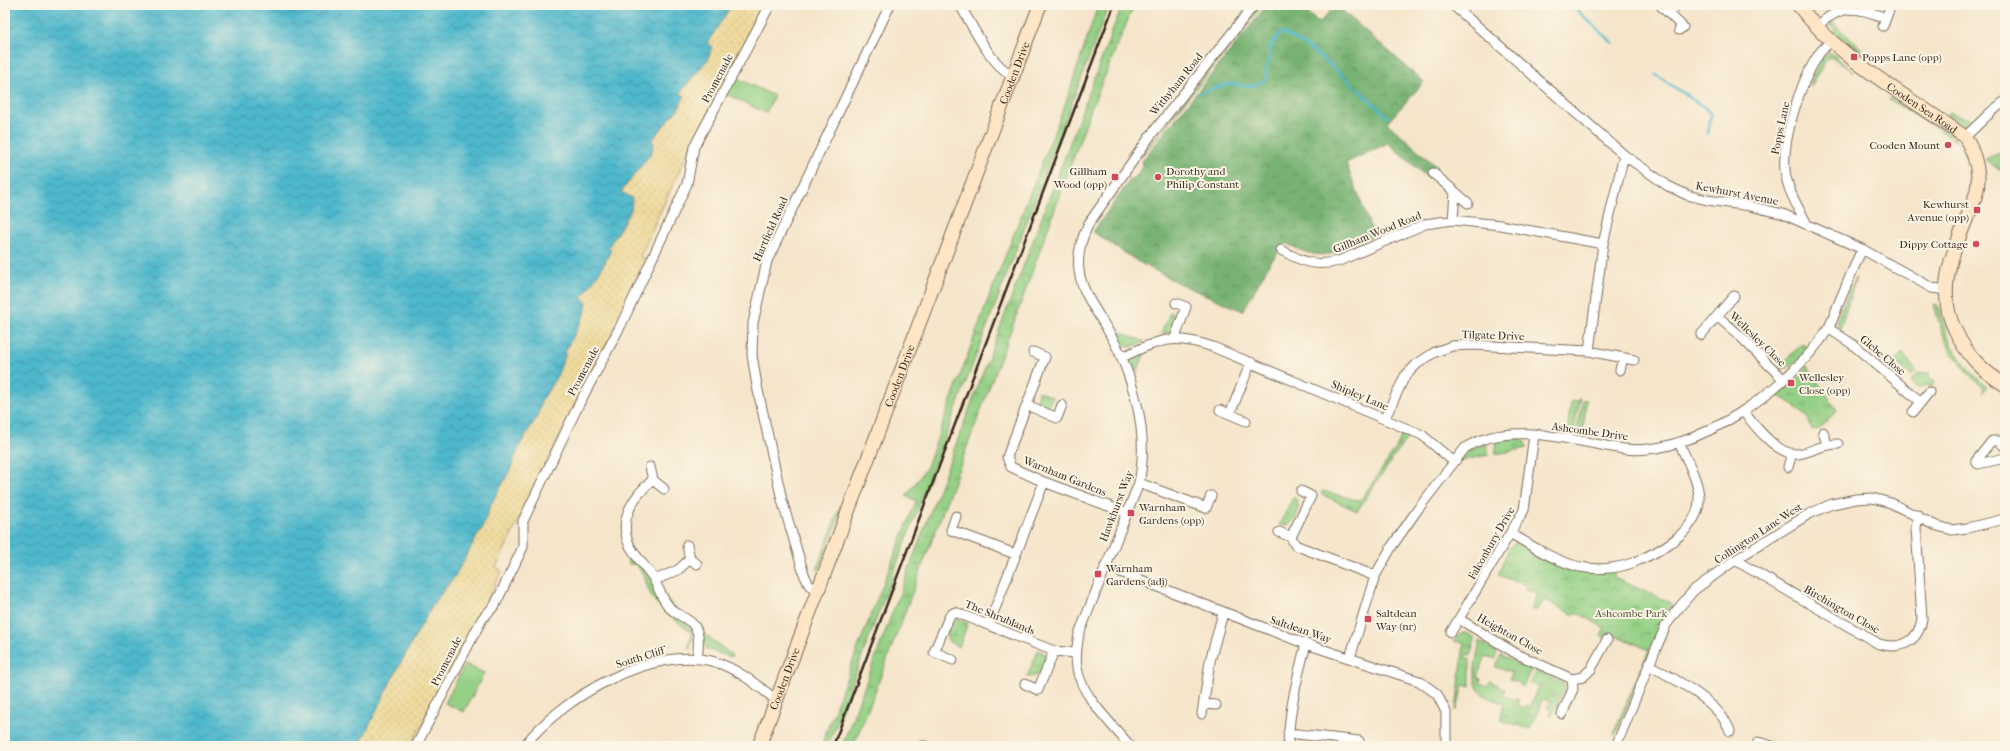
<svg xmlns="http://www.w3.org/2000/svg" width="2010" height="751" viewBox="0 0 2010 751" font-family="'IM FELL French Canon',serif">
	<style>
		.grass { fill: url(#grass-tufts); stroke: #687d52 }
		.forest { fill: url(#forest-crowns); stroke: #596e48 }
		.sand { fill: url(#sand-dots); stroke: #94825e }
		.park { fill: url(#park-crowns); stroke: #687d52 }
		.garden { fill: #94d085; stroke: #687d52 }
		.water { fill: url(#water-waves); stroke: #447175 }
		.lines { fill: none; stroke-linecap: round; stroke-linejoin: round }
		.stream { stroke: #4eb8cc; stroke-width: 2.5 }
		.street-casing { stroke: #7c6b5b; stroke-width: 11 }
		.secondary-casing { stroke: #7c6b5b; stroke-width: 15 }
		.street { stroke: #fff; stroke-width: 9 }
		.secondary { stroke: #fde5c5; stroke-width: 13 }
		.rail { stroke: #3b2a1e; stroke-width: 2.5 }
		.poi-dot { fill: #d1495b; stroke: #fcf5e5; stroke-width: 1.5 }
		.labels { text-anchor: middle; stroke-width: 4; stroke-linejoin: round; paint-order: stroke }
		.poi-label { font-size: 11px; fill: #3b2a1e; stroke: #fcf5e5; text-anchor: start }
		.street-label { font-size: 11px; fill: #3b2a1e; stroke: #fcf5e5 }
		.park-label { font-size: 11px; fill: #515438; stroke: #fcf5e5 }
	</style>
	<defs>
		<pattern id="grass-tufts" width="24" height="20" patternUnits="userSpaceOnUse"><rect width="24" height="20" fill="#94d085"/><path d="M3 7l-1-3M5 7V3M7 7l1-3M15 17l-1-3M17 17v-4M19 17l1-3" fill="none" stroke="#7aa96c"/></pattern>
		<pattern id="forest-crowns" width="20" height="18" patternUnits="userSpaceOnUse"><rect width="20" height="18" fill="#77b272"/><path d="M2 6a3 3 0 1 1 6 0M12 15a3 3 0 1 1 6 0" fill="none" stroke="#63915d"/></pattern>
		<pattern id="sand-dots" width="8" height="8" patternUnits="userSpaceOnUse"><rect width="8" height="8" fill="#eeda9e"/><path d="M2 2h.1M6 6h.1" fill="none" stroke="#cdbb88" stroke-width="1.8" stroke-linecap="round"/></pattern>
		<pattern id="park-crowns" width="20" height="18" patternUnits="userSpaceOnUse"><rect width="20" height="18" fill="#94d085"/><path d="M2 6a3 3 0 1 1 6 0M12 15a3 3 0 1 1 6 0" fill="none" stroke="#7aa96c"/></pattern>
		<pattern id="water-waves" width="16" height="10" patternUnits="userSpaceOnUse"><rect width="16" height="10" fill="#4eb8cc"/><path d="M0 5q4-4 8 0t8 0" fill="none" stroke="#4296a5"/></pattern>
	</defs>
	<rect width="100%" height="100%" fill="#fcf5e5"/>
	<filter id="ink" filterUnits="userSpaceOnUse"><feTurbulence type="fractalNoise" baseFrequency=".025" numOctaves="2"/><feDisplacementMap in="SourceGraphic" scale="8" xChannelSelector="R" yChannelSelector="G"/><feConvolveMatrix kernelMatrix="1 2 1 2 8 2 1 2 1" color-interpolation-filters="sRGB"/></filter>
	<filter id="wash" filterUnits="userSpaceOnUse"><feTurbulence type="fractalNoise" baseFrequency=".012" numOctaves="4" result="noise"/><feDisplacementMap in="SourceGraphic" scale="16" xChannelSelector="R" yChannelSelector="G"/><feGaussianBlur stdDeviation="0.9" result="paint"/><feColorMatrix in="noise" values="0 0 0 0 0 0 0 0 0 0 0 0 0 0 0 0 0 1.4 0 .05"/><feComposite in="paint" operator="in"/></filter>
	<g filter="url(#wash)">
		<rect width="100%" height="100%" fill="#f5e5cb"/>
		<!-- grass -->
		<path class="grass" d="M1098 5H1109L828 746H821L857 650 916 501 906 496 927 467 984 310 1067 99Z
			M1122 5H1134L1090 112 1014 322 870 705 853 746H842Z
			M1259 5H1263L1140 158 1142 154Z
			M1831 21 1863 50 1854 52 1833 33 1836 30 1829 24Z
			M1832 53 1854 73 1832 57 1826 60 1811 87 1809 85 1822 57Z
			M1890 98C1923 116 1948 126 1970 158L1968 159 1958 143 1940 130 1889 100Z
			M1948 112 1972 120 1975 122 1972 125H1961L1947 115Z
			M2005 151V173L1985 159Z
			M1855 278H1856L1840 329 1837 324 1838 316Z
			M1934 304 1938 305C1948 341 1957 362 1987 386L1983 392 1984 388C1954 362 1943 342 1934 304Z
			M1170 312 1177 315 1176 327 1172 332 1161 334Z
			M1113 329 1145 342 1131 347 1123 346Z
			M1802 344 1808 348C1801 357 1793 367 1782 369L1779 366Z
			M1146 349 1136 376 1132 375 1129 366 1130 360Z
			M1902 353 1916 371 1911 376 1895 362Z
			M1807 366 1837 410 1820 429 1812 431 1808 418 1787 400 1777 396 1801 376Z
			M1930 373 1928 377 1935 382 1931 388 1927 385 1918 388 1910 383 1917 374Z
			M1038 391 1053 397 1048 406 1044 408 1037 404Z
			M1578 399H1580L1573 433 1567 432 1571 401 1578 402Z
			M1583 400H1587L1582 434H1576Z
			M1403 433 1409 435 1357 511 1321 494 1323 491 1360 501 1395 450Z
			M1520 438 1525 442 1527 448 1496 454 1495 441Z
			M1486 443 1489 455 1459 461 1469 450Z
			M1294 496C1304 508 1296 528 1279 525Z
			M840 506 843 508 819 571 817 569Z
			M629 559H635L694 632 690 649H688L692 633C678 622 662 612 652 597 645 585 646 574 635 564H629L627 561Z
			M956 618 968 623 959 647 948 641 946 633 953 619Z
			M1461 633H1467L1475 638 1471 655 1467 654 1466 658 1470 659V687L1463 685 1457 710H1456L1464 643 1453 641Z
			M706 635 732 655 731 657 706 649 704 637Z
			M1480 641 1497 652 1495 659 1486 656 1477 677 1481 679 1480 683 1488 686 1490 681 1505 689 1503 695 1514 700 1515 698 1519 699 1517 705 1524 708 1526 705 1530 707 1538 686 1530 682 1535 671 1564 683 1565 686 1552 716 1549 717 1552 710 1547 708 1550 702 1543 699 1530 729 1500 720 1504 703C1498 701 1489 699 1484 695 1468 684 1477 657 1480 641Z
			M1038 650 1044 653C1048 665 1040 678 1027 677Z
			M1649 650 1651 651 1615 735 1613 734Z
			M1501 655 1531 670 1523 687 1520 685V683L1509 679 1512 672 1495 667Z"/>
		<!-- forest -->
		<path class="forest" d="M1267 5H1298L1319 23 1336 5 1424 82 1387 123 1437 167 1428 178 1388 143 1346 163 1374 236C1338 252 1324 265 1286 243L1270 263 1243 311 1178 283 1137 261 1093 232 1130 180 1135 178 1143 167 1142 161Z"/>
		<!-- sand -->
		<path class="sand" d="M539 5H766C721 88 677 170 640 257L648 261 620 319 569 417 496 567 502 571 411 746H164Z"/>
		<!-- park -->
		<path class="park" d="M1519 543 1553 562 1615 573 1614 578 1672 603 1649 650 1615 635 1611 642 1601 636 1605 628 1576 612 1574 615 1545 600 1536 611 1531 609 1537 594 1525 589 1526 585 1498 575 1508 550 1513 544Z"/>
		<!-- garden -->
		<path class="garden" d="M735 77 774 96 766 113 726 94Z
			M465 664 484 673 464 712 445 703Z"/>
		<!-- water -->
		<path class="water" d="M5 5H732L707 43 712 46 708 59 680 93 685 96 678 109 651 141 654 143 651 153 645 161 621 192 632 198 631 210 608 248 611 250 602 268 581 299 587 302 585 314 565 352 566 353 557 376 541 402 538 415 521 443 509 472 491 504 483 526 455 576 433 604 391 681 359 746H5Z"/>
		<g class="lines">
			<!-- stream -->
			<path class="stream" d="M1571 5 1613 43
				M1656 75 1704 107 1711 114 1708 134
				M1199 93 1229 84 1253 86 1265 80 1271 45 1281 32C1322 51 1354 87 1388 117"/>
		</g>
	</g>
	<g filter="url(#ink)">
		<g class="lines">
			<!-- street casing -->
			<g class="street-casing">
				<path id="street" d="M960 5C973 27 990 64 1013 76
					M1453 5 1624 155 1668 186 1687 195 1707 200 1750 206 1783 214 1862 249 1932 288 1946 290
					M1660 5 1683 27 1679 30
					M1669 13 1677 5
					M1817 26C1842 4 1856 6 1886 18
					M1883 26 1889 10
					M1965 137 1991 112 2005 101
					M1433 173 1468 203
					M1453 220 1455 192
					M1807 224C1798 207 1787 190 1785 170 1782 139 1800 84 1817 57 1820 51 1826 46 1831 41
					M1281 250C1303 262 1314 267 1339 261L1425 224 1453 220 1500 225 1603 244
					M1717 316 1739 335 1783 379
					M1828 328 1852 344 1921 402
					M1701 335 1734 296
					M1175 338 1186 307 1176 303
					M1589 351 1603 244 1624 155
					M1033 352 1045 357 1007 457 1011 467 1044 482 1127 513
					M1122 357C1160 340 1171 333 1213 347L1422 435 1453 461
					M1620 370 1623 358
					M1027 405 1057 418 1062 405
					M1220 410 1246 421
					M1743 411C1754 425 1778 456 1798 454 1812 452 1822 444 1838 444
					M1913 412 1929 392
					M1230 414 1251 362
					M1385 418 1405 376 1417 364 1435 352 1452 346 1472 345 1589 351 1634 360
					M1823 432 1827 444
					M2005 447 1999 441H1992L1976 461 1978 464 2005 458
					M650 467 653 480 664 489
					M1788 467 1792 453
					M653 480C633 496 617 521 630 546 636 557 645 566 652 576 659 587 660 597 670 608 678 617 692 618 697 631 700 640 698 650 697 659
					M1139 483 1206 508 1211 496
					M1301 491 1311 496 1291 537 1295 545 1375 576
					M956 516 951 530 1015 554
					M1279 532 1291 537
					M1512 534C1533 547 1555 561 1580 567 1595 570 1617 569 1632 563 1658 553 1701 530 1699 497 1698 479 1686 459 1679 442
					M687 545 690 559 697 564
					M1735 560 1879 644C1901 650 1919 642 1922 618L1916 528 1918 515
					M1105 566 1306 644 1419 681 1437 694 1446 712V746
					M655 580 678 570 690 559
					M818 591 809 585 804 574 782 500 757 386 752 355 753 323 767 261 890 5
					M1459 619 1517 654 1572 679
					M989 624 1044 482
					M1451 632 1524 510 1534 435
					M1350 658 1375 576 1392 546 1418 509 1465 448C1510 419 1575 442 1624 449 1694 458 1792 386 1828 329 1832 322 1835 313 1838 305 1846 286 1854 267 1862 249
					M953 660 934 652 950 615 955 612 1054 651 1076 653
					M1649 665C1675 679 1720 702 1730 731
					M1025 684 1038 690 1054 651
					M1204 704 1216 705
					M1202 714 1210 661 1223 613
					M1562 714 1573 689 1572 679 1583 677 1591 669 1607 640
					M1288 733 1359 741
					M1758 742 1772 746
					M416 746 482 619 495 605 523 547V521L578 406 621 325 687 184 694 147 770 5
					M524 746C560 699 654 643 715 662 738 669 757 685 776 700
					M921 746H926
					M1130 746C1113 725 1081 696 1077 668 1075 656 1077 646 1079 634L1139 483C1148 440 1138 396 1121 356 1100 305 1059 283 1089 223L1151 135 1254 5
					M1288 746C1289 711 1297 678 1306 644
					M1616 746 1649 665 1666 625 1677 610 1694 590 1735 560 1809 514 1832 504 1856 499 1872 498 1891 503 1934 525 1952 530 1967 528 2005 519"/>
			</g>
			<!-- secondary casing -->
			<g class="secondary-casing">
				<g id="secondary">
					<path id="s1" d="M1798 5C1845 65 1905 93 1965 137 1973 150 1977 162 1978 177 1979 190 1973 203 1968 215 1952 256 1935 290 1956 332 1967 356 1983 371 2005 385"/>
					<path id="s2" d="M759 746 1040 5"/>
				</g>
			</g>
			<!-- street -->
			<use href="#street" class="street"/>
			<!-- secondary -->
			<use href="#secondary" class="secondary"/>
			<!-- rail -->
			<path class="rail" d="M833 746 1114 5"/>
		</g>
	</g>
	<!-- markers -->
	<g class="poi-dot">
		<rect x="1850" y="53" width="8" height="8" rx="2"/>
		<circle cx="1948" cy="145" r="4"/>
		<rect x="1111" y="173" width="8" height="8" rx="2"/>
		<circle cx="1158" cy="177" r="4"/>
		<rect x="1973" y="206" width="8" height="8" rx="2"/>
		<circle cx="1976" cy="244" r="4"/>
		<rect x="1787" y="379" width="8" height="8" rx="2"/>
		<rect x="1127" y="509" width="8" height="8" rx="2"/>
		<rect x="1094" y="570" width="8" height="8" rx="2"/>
		<rect x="1364" y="615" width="8" height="8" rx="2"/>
	</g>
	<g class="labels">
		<!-- poi labels -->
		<g class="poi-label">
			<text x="1862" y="61">Popps Lane (opp)</text>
			<text x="1940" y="149" text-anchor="end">Cooden Mount</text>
			<text x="1107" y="175" text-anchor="end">Gillham<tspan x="1107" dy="13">Wood (opp)</tspan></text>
			<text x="1166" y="175">Dorothy and<tspan x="1166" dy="13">Philip Constant</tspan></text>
			<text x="1969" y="208" text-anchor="end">Kewhurst<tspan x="1969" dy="13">Avenue (opp)</tspan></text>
			<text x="1968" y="248" text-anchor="end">Dippy Cottage</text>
			<text x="1799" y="381">Wellesley<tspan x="1799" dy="13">Close (opp)</tspan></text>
			<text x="1139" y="511">Warnham<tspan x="1139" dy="13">Gardens (opp)</tspan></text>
			<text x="1106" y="572">Warnham<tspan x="1106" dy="13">Gardens (adj)</tspan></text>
			<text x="1376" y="617">Saltdean<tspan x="1376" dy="13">Way (nr)</tspan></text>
		</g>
		<!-- street labels -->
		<g class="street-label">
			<text dy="4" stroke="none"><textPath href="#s2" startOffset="720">Cooden Drive</textPath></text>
			<text transform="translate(717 78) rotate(-62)" y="4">Promenade</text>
			<text transform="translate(1176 84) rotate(-51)" y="4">Withyham Road</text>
			<text dy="4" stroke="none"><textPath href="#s1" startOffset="162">Cooden Sea Road</textPath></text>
			<text transform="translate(1780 128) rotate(-78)" y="4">Popps Lane</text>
			<text transform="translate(1737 193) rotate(11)" y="4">Kewhurst Avenue</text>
			<text transform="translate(770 229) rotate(-66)" y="4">Hartfield Road</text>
			<text transform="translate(1377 232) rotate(-22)" y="4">Gillham Wood Road</text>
			<text transform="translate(1493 335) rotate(2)" y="4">Tilgate Drive</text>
			<text transform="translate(1758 339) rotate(44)" y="4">Wellesley Close</text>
			<text transform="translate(1883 355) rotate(40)" y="4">Glebe Close</text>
			<text transform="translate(583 371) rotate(-62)" y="4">Promenade</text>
			<text dy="4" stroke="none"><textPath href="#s2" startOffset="396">Cooden Drive</textPath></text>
			<text transform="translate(1360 395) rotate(23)" y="4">Shipley Lane</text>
			<text transform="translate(1590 431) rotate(8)" y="4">Ashcombe Drive</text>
			<text transform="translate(1065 476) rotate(22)" y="4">Warnham Gardens</text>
			<text transform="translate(1116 506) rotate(-69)" y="4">Hawkhurst Way</text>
			<text transform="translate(1758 533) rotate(-33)" y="4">Collington Lane West</text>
			<text transform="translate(1491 543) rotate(-60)" y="4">Falconbury Drive</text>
			<text transform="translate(1842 609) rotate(30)" y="4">Birchington Close</text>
			<text transform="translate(1000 617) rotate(22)" y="4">The Shrublands</text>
			<text transform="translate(1301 629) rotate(19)" y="4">Saltdean Way</text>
			<text transform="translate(1510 634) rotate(29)" y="4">Heighton Close</text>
			<text transform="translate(640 657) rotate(-17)" y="4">South Cliff</text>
			<text transform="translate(446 661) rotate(-63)" y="4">Promenade</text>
			<text dy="4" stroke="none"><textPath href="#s2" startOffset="72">Cooden Drive</textPath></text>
		</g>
		<!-- park labels -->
		<g class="park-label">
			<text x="1631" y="617">Ashcombe Park</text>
		</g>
	</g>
	<!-- margin -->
	<rect width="2010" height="751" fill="none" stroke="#fcf5e5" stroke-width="20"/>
</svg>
